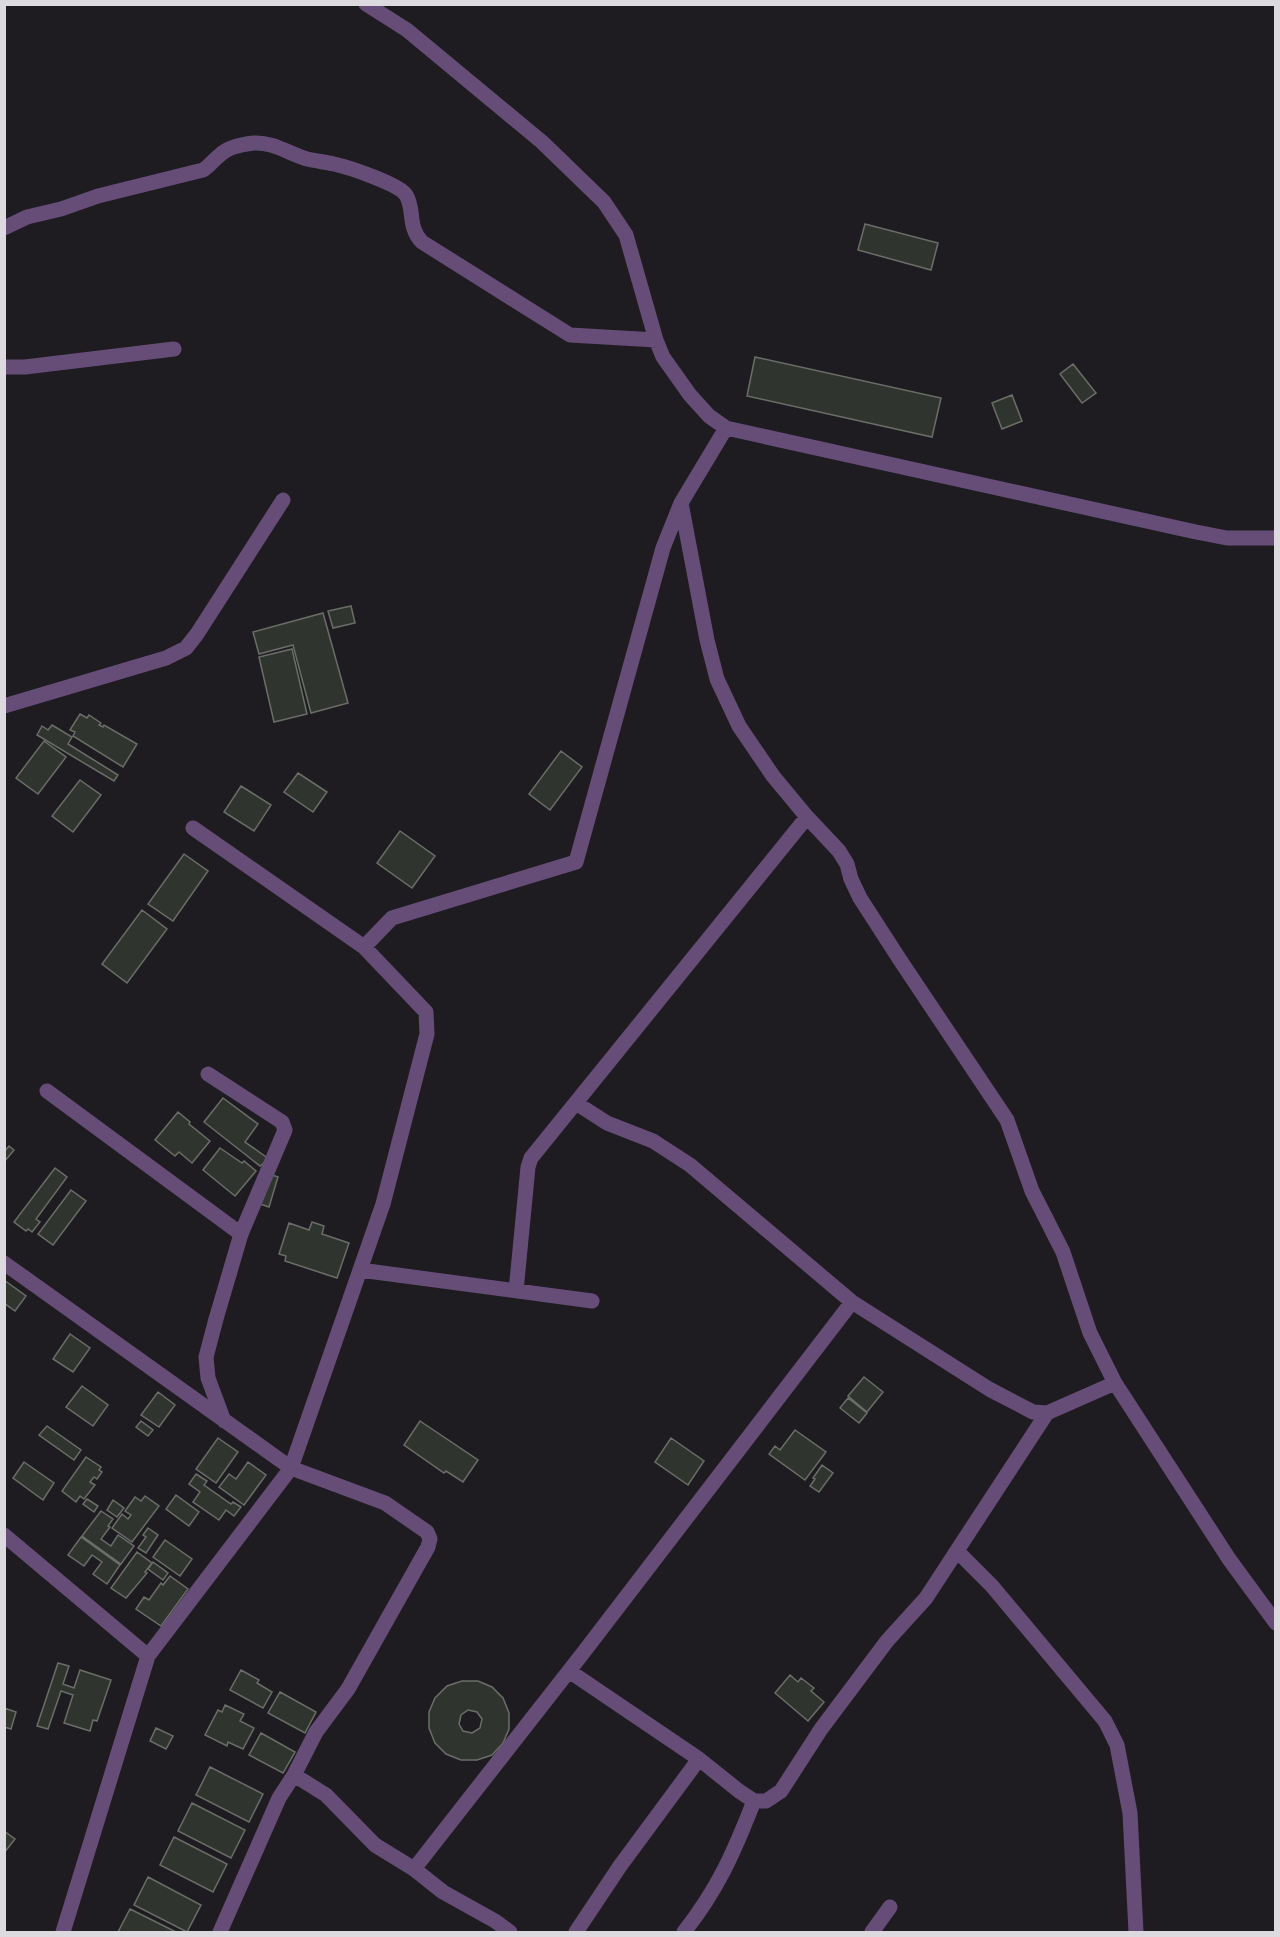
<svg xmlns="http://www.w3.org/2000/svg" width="1280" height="1937" viewBox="0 0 1280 1937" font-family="'Open Sans',sans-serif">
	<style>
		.building { fill: #30342e; stroke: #6a6e68; stroke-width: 1.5; fill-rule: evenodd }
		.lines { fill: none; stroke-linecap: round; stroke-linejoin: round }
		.street { stroke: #664d78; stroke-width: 15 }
	</style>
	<rect width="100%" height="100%" fill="#1f1c21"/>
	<!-- building -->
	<path class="building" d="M865 224 938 243 931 270 858 250Z
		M755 357 941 398 932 437 747 396Z
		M1073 364 1096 393 1082 403 1060 374Z
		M1012 395 1022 421 1002 429 992 403Z
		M351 606 355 623 333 628 328 611Z
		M323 613 348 703 311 713 293 645 259 654 253 632Z
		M292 649 307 714 274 722 259 657Z
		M80 714 87 718 89 715 101 723 99 725 103 727 104 725 137 744 123 767 73 736 75 732 70 730Z
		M52 725 72 737 68 744 118 775 114 781 37 735 42 726 48 730Z
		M44 741 66 757 38 794 16 778Z
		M561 751 582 767 550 810 529 794Z
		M298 773 327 792 313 812 284 792Z
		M80 780 101 795 73 832 52 816Z
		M241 786 271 805 254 831 224 812Z
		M400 831 435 856 412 888 377 863Z
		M184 854 208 871 173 921 148 904Z
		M142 910 167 929 127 983 102 964Z
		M223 1098 258 1124 245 1142 269 1159 260 1166 204 1122Z
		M178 1112 190 1122 189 1124 210 1141 192 1163 179 1152 175 1156 155 1140Z
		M9 1146 14 1150 4 1162V1152Z
		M220 1148 242 1163 244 1161 256 1171 235 1196 203 1170Z
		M55 1168 67 1177 36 1219 40 1222 32 1232 28 1229 26 1231 14 1222Z
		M269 1174 278 1177 269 1207 260 1204Z
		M71 1190 86 1201 53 1245 38 1234Z
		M312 1222 324 1226 322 1234 349 1243 337 1278 285 1261 286 1256 279 1254 289 1223 309 1230Z
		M4 1280 26 1296 15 1311 4 1303Z
		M70 1334 90 1348 73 1372 53 1359Z
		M864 1377 883 1392 867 1412 848 1396Z
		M82 1386 108 1405 93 1426 66 1407Z
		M158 1392 175 1405 159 1427 141 1415Z
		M848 1398 867 1413 859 1423 840 1408Z
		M141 1421 153 1430 148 1436 136 1427Z
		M420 1421 478 1460 463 1482 446 1471 444 1473 404 1445Z
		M47 1426 81 1450 74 1460 39 1435Z
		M795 1430 826 1452 805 1480 769 1454 775 1446 780 1450Z
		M218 1438 238 1452 216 1483 196 1469Z
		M671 1438 704 1461 688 1485 655 1462Z
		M86 1457 101 1467 99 1470 102 1472 97 1479 94 1477 90 1482 95 1485 84 1499 80 1496 76 1502 62 1491Z
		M24 1462 54 1483 43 1500 13 1478Z
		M248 1462 266 1475 244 1505 219 1487 229 1474 236 1479Z
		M822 1465 833 1473 819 1492 810 1486 815 1479 813 1478Z
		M196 1474 207 1481 204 1485 231 1504 233 1502 241 1507 234 1516 226 1510 219 1520 193 1502 200 1492 189 1484Z
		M176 1495 199 1512 189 1526 166 1509Z
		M145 1496 159 1506 132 1542 112 1528 122 1514 128 1519 131 1515 125 1511 135 1497 141 1501Z
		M87 1499 98 1506 94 1512 83 1504Z
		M113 1500 124 1508 117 1517 107 1510Z
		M101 1511 113 1519 108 1526 110 1527 101 1539 111 1546 118 1535 134 1546 121 1564 82 1536Z
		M148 1528 158 1535 146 1553 138 1548 146 1537 143 1535Z
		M81 1537 120 1565 107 1584 93 1574 102 1562 92 1555 84 1566 68 1555Z
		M165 1540 192 1559 180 1576 153 1557Z
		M137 1552 152 1563 145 1572 147 1573 126 1598 111 1588Z
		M153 1562 168 1573 163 1580 148 1569Z
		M170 1576 188 1589 161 1626 136 1609 144 1597 149 1600 161 1583 163 1585Z
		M58 1663 69 1666 63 1684 74 1688 80 1670 111 1680 97 1721 93 1720 90 1731 64 1723 73 1695 61 1691 48 1729 37 1726Z
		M241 1670 259 1680 257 1683 272 1692 263 1708 230 1690Z
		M790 1675 798 1682 801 1678 814 1688 811 1691 824 1702 808 1721 775 1693Z
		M462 1681H478L492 1687 503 1698 509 1713V1729L503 1743 492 1755 477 1760H461L446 1754 435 1743 429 1728V1712L435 1698 447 1686ZM468 1710 477 1712 482 1719 480 1728 472 1733 463 1731 459 1724 461 1715Z
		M280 1692 316 1712 305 1733 268 1713Z
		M225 1705 244 1714 240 1721 254 1728 243 1749 228 1742 227 1746 205 1735 218 1710 222 1712Z
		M4 1708 16 1712 11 1729 4 1727Z
		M156 1728 173 1736 166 1749 150 1741Z
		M261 1733 295 1752 283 1773 249 1755Z
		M210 1767 263 1794 249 1822 196 1795Z
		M192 1803 245 1830 231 1858 178 1831Z
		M4 1831 15 1839 4 1853Z
		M174 1837 227 1864 213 1892 160 1865Z
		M148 1877 201 1905 187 1932 134 1905Z
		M130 1909 176 1932H118Z"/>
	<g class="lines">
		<!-- street -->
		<path class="street" d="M366 4 407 30 542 142 604 202 626 235 656 340 663 357 690 395 709 416 726 428
			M4 228 27 217 61 209 98 196 203 170C210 166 213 160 220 155 228 147 244 144 254 143 274 142 289 154 307 159 316 161 325 162 334 164 348 167 399 184 406 195 415 209 407 227 422 242L570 335 656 340
			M4 367H25L174 349
			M681 503 707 640 717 679 739 726 773 776 807 817 839 851 847 864 851 879 860 898 900 960 1007 1120 1032 1191 1063 1252 1090 1333 1115 1383 1229 1559 1276 1623
			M4 706 166 658 186 648 197 634 283 500
			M193 828 364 947
			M208 1074 282 1122 285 1130 241 1234 216 1319 206 1357 208 1378 224 1421
			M47 1091 241 1234
			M576 1103 607 1123 653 1141 690 1165 852 1302 989 1389 1033 1412 1047 1413 1115 1383
			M4 1263 291 1468 385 1503 427 1532 430 1539 428 1547 348 1689 316 1732 294 1775
			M360 1270 592 1301
			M516 1291 528 1167 531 1158 807 817
			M4 1535 148 1656
			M957 1551 992 1586 1105 1721 1117 1745 1130 1813 1136 1932
			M569 1671 699 1759 739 1791 754 1801H766L781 1791 821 1729 887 1641 926 1598 1047 1413
			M414 1869 583 1653 852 1302
			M63 1932 148 1656 291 1468 383 1204 427 1034 426 1012 364 947 392 918 576 862 663 548 681 503 726 428 1196 532 1227 538H1276
			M220 1932 279 1798 294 1775 326 1795 375 1845 414 1869 443 1892 495 1921 510 1932
			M576 1932 620 1866 699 1759
			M684 1932C718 1889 734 1852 754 1801
			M872 1932 890 1907"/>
	</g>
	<!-- border -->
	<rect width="1280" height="1937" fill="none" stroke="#dcdade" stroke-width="12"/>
</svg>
